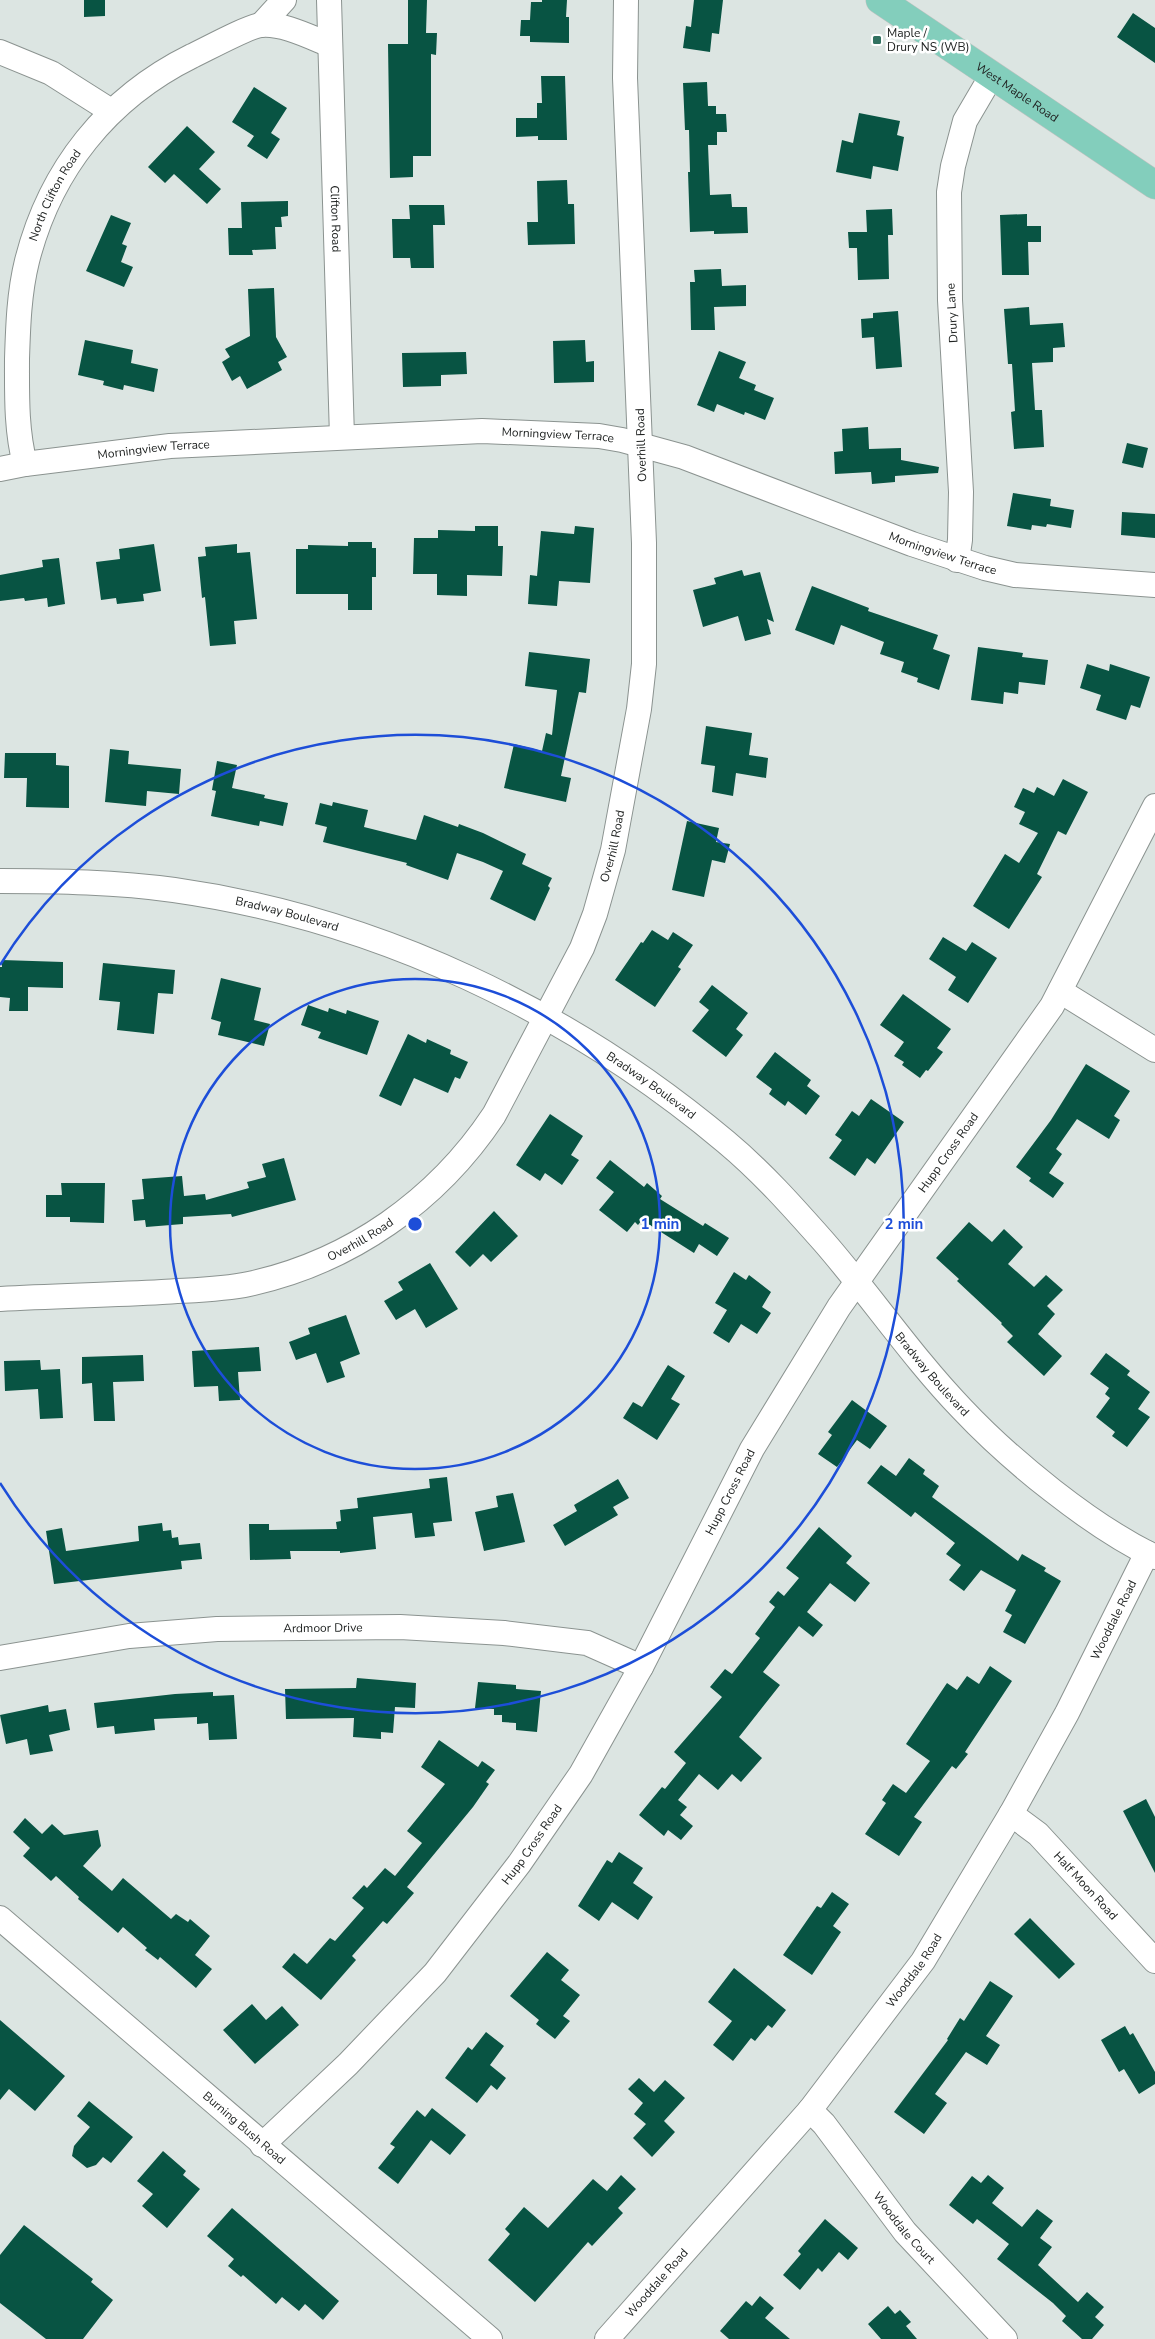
<svg xmlns="http://www.w3.org/2000/svg" width="1155" height="2339" viewBox="0 0 1155 2339" font-family="'Nunito Sans',sans-serif">
	<style>
		.building { fill: #085443 }
		.lines { fill: none; stroke-linecap: round; stroke-linejoin: round }
		.minor-casing { stroke: #8b9390; stroke-width: 26 }
		.major-casing { stroke: #c1c2c1; stroke-width: 29 }
		.minor { stroke: #fff; stroke-width: 24 }
		.major { stroke: #83cebc; stroke-width: 28 }
		.ring { fill: none; stroke: #1d4ed8; stroke-width: 2.5 }
		.poi-dot { fill: #327261; stroke: #fff; stroke-width: 2 }
		.labels { text-anchor: middle; stroke-width: 5; stroke-linejoin: round; paint-order: stroke }
		.poi-label { font-size: 12px; fill: #212423; stroke: #fff; text-anchor: start }
		.street-label { font-size: 12px; fill: #212423; stroke: #fff }
		.centre { fill: #1d4ed8; stroke: #fff; stroke-width: 2.5 }
		.ring-label { font-size: 15px; text-anchor: middle; font-weight: bold; fill: #1d4ed8; stroke: #fff; stroke-width: 5; stroke-linejoin: round; paint-order: stroke }
	</style>
	<rect width="100%" height="100%" fill="#dce5e2"/>
	<!-- building -->
	<path class="building" d="M84 0H105V16L84 17Z
		M408 0H427L426 33H437L436 55 431 54V156H413V177L390 178 388 44H408Z
		M542 0H567L566 17H569V43L530 42V36H520L521 20H530L531 2H542Z
		M694 0H723L719 34 712 33 710 52 683 48 686 26 691 27Z
		M1133 13 1155 28V63L1117 37Z
		M541 76H565L567 140H538V136L516 137V118H537V103H542Z
		M707 82 708 106H716V114H726L727 132H717V145H708L710 195 731 194 732 207H747L748 233 714 234V231L690 232 688 172H690L689 130H685L683 83Z
		M254 87 287 108 271 133 280 139 267 159 247 146 254 136 232 122Z
		M859 113 900 121 897 135 904 137 898 171 873 166 871 179 836 172 842 140 853 143Z
		M187 126 215 152 199 169 221 189 207 204 174 174 165 183 148 167Z
		M567 180 568 204H574L575 244 528 245 527 222H538L537 181Z
		M288 201V216L281 217 282 227H275L276 249 252 250 253 255H229L228 228H242L241 202Z
		M409 205H444L445 225H433L434 268H411L410 258H393L392 219H410Z
		M892 209 893 235H888L889 279 858 280 857 248H849L848 232H867L866 210Z
		M1027 214V226H1041V242H1028L1029 275H1002L1000 215Z
		M111 215 131 223 122 244 127 246 121 262 133 267 124 287 86 271Z
		M721 269 722 286 746 285V306L714 307 715 330H691L690 282H695L694 270Z
		M274 288 276 337 287 357 278 362 282 370 247 389 240 376 232 381 222 362 230 357 225 349 250 336 248 289Z
		M1029 307 1030 325 1063 323 1065 347 1053 348V362L1032 363 1035 410H1042L1044 447 1014 449 1011 412 1015 411 1012 364H1008L1004 309Z
		M898 311 902 367 876 369 874 337 862 338 861 319 873 318V313Z
		M85 340 133 350 131 363 158 369 154 392 124 385 123 390 103 385 104 381 78 375Z
		M585 340 586 362 594 361V382L554 383 553 341Z
		M719 351 746 362 739 378 756 385 754 390 774 398 765 420 745 412 744 415 717 404 714 412 697 405Z
		M466 352 467 374 441 375V386L403 387 402 353Z
		M868 427 869 449 901 448V460L939 467 938 473 895 476V482L872 484 871 472 835 474 834 452 843 451 842 429Z
		M1127 443 1148 448 1143 468 1122 463Z
		M1013 493 1051 499 1050 506 1074 510 1071 528 1047 524 1046 527 1032 525 1031 530 1007 526Z
		M1122 512 1155 514V538L1121 535Z
		M475 526H498V546H503L502 576 467 575V596L437 595V574H413L414 538H438V530L475 531Z
		M575 526 594 528 590 583 559 581 557 606 528 604 530 575 537 576 541 531 574 534Z
		M348 542H372V548H376V577H372V610H348V594H296V549H308V545L348 546Z
		M154 544 161 591 143 594 144 601 117 604 116 598 101 600 96 562 120 559 119 549Z
		M237 544V553L250 552 257 619 234 621 236 644 210 646 205 597 202 598 198 557 206 556 205 547Z
		M59 558 65 604 48 607 47 598 25 601 24 598 0 601V575L43 567 42 560Z
		M742 570 744 576 760 572 774 622 767 619 771 634 745 641 738 616 703 627 693 590 716 584 714 578Z
		M812 586 869 608 868 611 938 635 933 649 950 655 939 690 917 682 918 678 901 672 904 662 880 654 884 642 841 625 834 645 795 630Z
		M978 647 1023 653 1022 657 1048 660 1045 685 1019 682 1018 694 1004 692 1003 704 971 700Z
		M529 652 590 659 586 693 579 692 561 776 571 778 566 802 504 788 514 744 542 751 546 733 552 735 557 690 525 686Z
		M1087 664 1109 671 1110 664 1150 677 1140 708 1131 705 1126 720 1096 710 1101 695 1080 688Z
		M706 726 752 733 749 755 768 758 766 778 736 773 733 796 712 792 715 766 701 764Z
		M110 749 129 751 128 764 181 769 179 794 147 791 146 806 105 802Z
		M5 753H56V765L69 766V808L26 807 27 778H4Z
		M217 761 237 765 232 788 265 795 264 798 288 803 283 826 260 821 259 826 211 816 216 791 212 790Z
		M1063 779 1088 792 1066 835 1058 831 1037 874 1042 877 1009 929 973 906 1005 854 1019 863 1038 833 1019 824 1025 812 1014 807 1023 788 1034 793 1037 787 1054 796Z
		M333 802 368 810 364 827 416 840 424 815 458 827 459 824 483 833 526 854 522 864 552 878 548 886 550 888 535 921 490 899 503 871 483 862 457 853 448 880 406 865 407 863 323 842 327 827 315 824 320 803 332 806Z
		M687 821 719 828 716 842 730 844 725 863 712 860 704 897 672 890Z
		M652 930 668 940 673 932 693 945 678 967 681 969 655 1007 615 980 641 942 643 943Z
		M943 937 966 951 972 942 997 958 968 1003 948 990 956 977 929 959Z
		M2 960 63 962V988L28 987V1011H9L10 998 0 997V967H2Z
		M103 963 175 970 173 994 158 993 154 1034 117 1030 120 1002 99 1000Z
		M221 978 261 988 254 1020 270 1024 264 1046 218 1035 221 1022 211 1019Z
		M712 985 748 1013 736 1029 743 1035 726 1057 692 1031 709 1010 699 1002Z
		M903 994 951 1029 937 1048 943 1052 928 1071 926 1070 920 1078 902 1065 904 1062 894 1056 904 1042 880 1025Z
		M308 1005 328 1012 329 1008 346 1014 347 1010 379 1021 367 1055 318 1038 321 1032 301 1025Z
		M408 1034 426 1043 427 1039 451 1050 450 1054 468 1062 460 1079 455 1077 448 1093 414 1078 401 1106 379 1096Z
		M775 1052 811 1080 807 1086 820 1096 806 1115 788 1101 785 1106 769 1094 772 1089 756 1077Z
		M1086 1064 1130 1091 1114 1116 1120 1120 1109 1139 1077 1119 1056 1149 1062 1154 1049 1173 1064 1183 1053 1198 1029 1181 1031 1178 1016 1167 1051 1120Z
		M871 1099 904 1122 875 1164 867 1158 855 1176 829 1158 842 1140 835 1135 852 1111 859 1116Z
		M550 1114 583 1136 571 1155 579 1160 562 1185 545 1173 540 1181 516 1165Z
		M284 1158 296 1200 232 1217 231 1214 183 1217V1224L146 1227 145 1220 134 1221 132 1200 144 1199 142 1179 182 1176 184 1196 205 1194 206 1200 249 1188 247 1182 266 1177 262 1164Z
		M610 1160 644 1187 647 1183 662 1196 660 1199 703 1226 705 1223 729 1238 717 1256 699 1244 694 1253 642 1220 638 1225 635 1222 627 1232 599 1210 614 1192 596 1178Z
		M61 1183H105L104 1223 70 1222V1217H46V1195H62Z
		M494 1211 518 1236 491 1262 483 1254 470 1267 455 1252Z
		M969 1222 992 1242 1004 1229 1023 1247 1008 1264 1034 1287 1046 1275 1063 1290 1047 1306 1055 1314 1038 1334 1062 1356 1044 1376 1007 1342 1013 1336 1001 1324 1002 1323 957 1281 959 1279 936 1258Z
		M430 1263 458 1309 426 1328 415 1309 396 1320 384 1301 403 1290 398 1282Z
		M734 1272 746 1280 749 1275 771 1292 762 1307 771 1313 757 1334 741 1324 729 1343 713 1333 727 1310 715 1303Z
		M346 1315 360 1354 340 1362 345 1377 327 1383 316 1353 296 1360 289 1342 310 1334 308 1328Z
		M259 1347 261 1371 238 1372 240 1400 219 1401 218 1386 194 1387 192 1351Z
		M1106 1353 1130 1371 1127 1375 1150 1392 1138 1409 1150 1417 1127 1447 1112 1436 1115 1432 1096 1417 1110 1398 1105 1394 1109 1388 1090 1374Z
		M143 1355 144 1381 113 1382 115 1421H94L92 1383 82 1384V1357Z
		M40 1360 41 1370 60 1369 63 1418 40 1419 38 1389 5 1391 4 1361Z
		M668 1365 685 1376 671 1399 680 1404 657 1440 623 1418 633 1402 642 1407Z
		M852 1400 887 1426 870 1449 857 1440 837 1467 818 1454 832 1435 828 1432Z
		M909 1458 925 1470 923 1474 939 1486 932 1497 1018 1561 1022 1554 1046 1568 1044 1571 1061 1581 1025 1644 1003 1632 1012 1615 1005 1611 1016 1590 981 1570 964 1591 949 1580 961 1565 946 1554 955 1543 915 1512 911 1517 867 1483 881 1465 896 1476Z
		M447 1477 452 1521 433 1523 435 1536 415 1538 412 1513 373 1517 376 1549 340 1553V1551H290L291 1559 250 1560 249 1524H269V1530L337 1529 336 1522 341 1521 340 1510 358 1508 357 1498 430 1488 429 1479Z
		M618 1479 629 1498 613 1507 618 1515 565 1546 553 1525 577 1511 574 1505Z
		M513 1493 525 1542 484 1551 475 1512 498 1507 496 1496Z
		M162 1523 163 1531 171 1530 172 1538 178 1537 179 1545 200 1543 202 1559 181 1561 182 1569 54 1584 46 1531 62 1528 66 1551 139 1541 138 1526Z
		M819 1527 852 1556 846 1563 870 1583 855 1602 830 1583 807 1612 823 1625 813 1637 799 1626 763 1672 780 1685 739 1737 762 1758 741 1782 732 1774 718 1790 699 1774 678 1800 687 1807 680 1815 693 1826 681 1840 668 1830 664 1836 639 1815 662 1787 665 1789 686 1763 674 1752 722 1697 710 1687 725 1669 732 1674 760 1638 755 1634 775 1607 769 1602 778 1591 784 1596 799 1578 786 1568Z
		M990 1666 1012 1681 965 1752 968 1754 956 1769 952 1766 914 1817 922 1822 899 1856 865 1834 886 1803 882 1800 893 1784 906 1793 930 1761 906 1744 947 1683 957 1690 967 1676 979 1684Z
		M357 1678 416 1683 415 1708 395 1707 393 1733 381 1732V1739L353 1737 354 1718 286 1719 285 1689 356 1688Z
		M478 1682 516 1685V1689L541 1691 537 1732 516 1730V1723L502 1722V1715H494V1709L475 1708Z
		M213 1692V1696L234 1695 237 1739 209 1740 208 1723 197 1724V1717L154 1719 155 1730 115 1734 114 1726 97 1728 94 1703 175 1694Z
		M48 1705 49 1712 66 1709 70 1730 49 1735 53 1751 30 1755 27 1739 6 1744 0 1715Z
		M439 1740 478 1767 482 1761 495 1770 486 1782 489 1784 473 1807 407 1887 414 1893 387 1924 383 1921 352 1956 356 1960 321 2000 282 1967 294 1953 307 1964 330 1938 335 1941 364 1908 352 1898 364 1885 367 1888 385 1868 395 1876 422 1843 407 1831 445 1784 421 1767Z
		M1146 1799 1155 1817V1873L1123 1811Z
		M25 1818 42 1834 52 1824 64 1835 98 1830 101 1846 83 1866 112 1891 123 1878 171 1919 176 1914 188 1922 190 1919 210 1936 195 1955 212 1969 196 1988 160 1957 158 1960 145 1950 147 1948 123 1927 118 1933 78 1899 79 1897 56 1876 51 1881 23 1856 30 1848 13 1832Z
		M619 1852 643 1868 633 1883 653 1897 638 1920 612 1902 599 1921 578 1906 607 1860 612 1863Z
		M832 1892 849 1904 833 1926 841 1932 812 1975 783 1955 817 1906 821 1908Z
		M1030 1918 1075 1964 1059 1979 1014 1934Z
		M547 1952 569 1970 561 1980 580 1995 563 2016 570 2021 555 2039 536 2024 539 2020 510 1996Z
		M734 1968 786 2010 772 2028 768 2025 755 2041 751 2038 733 2061 713 2045 732 2021 708 2002Z
		M990 1981 1013 1996 986 2036 1000 2045 987 2065 966 2052 935 2094 947 2103 924 2134 894 2112 948 2040 947 2039 960 2018 964 2021Z
		M252 2004 266 2020 282 2006 299 2025 255 2064 223 2030Z
		M0 2020 65 2076 35 2111 9 2089 0 2100Z
		M1125 2026 1130 2035 1133 2033 1155 2072V2084L1139 2094 1124 2069 1119 2072 1101 2040Z
		M486 2032 504 2046 490 2065 506 2078 497 2090 491 2085 477 2103 445 2078 468 2047 472 2050Z
		M639 2078 654 2092 665 2080 685 2098 664 2121 675 2132 652 2157 633 2138 646 2124 634 2114 643 2103 628 2089Z
		M89 2101 133 2137 111 2163 103 2157 96 2165 87 2168 72 2156 74 2146 90 2127 77 2116Z
		M432 2108 466 2135 450 2155 431 2140 398 2184 378 2168 395 2147 390 2144 417 2110 425 2117Z
		M163 2151 186 2171 183 2175 200 2189 167 2228 142 2206 153 2194 137 2181Z
		M621 2175 636 2189 618 2208 623 2213 592 2246 588 2242 535 2302 488 2260 510 2234 505 2229 524 2207 548 2228 593 2179 607 2191Z
		M988 2175 1004 2188 992 2203 1022 2227 1037 2209 1053 2221 1040 2238 1052 2247 1038 2265 1078 2302 1087 2292 1104 2307 1095 2317 1104 2325 1092 2339H1082L1062 2321 1066 2316 1053 2303 997 2259 1009 2244 977 2219 973 2224 949 2205 972 2176 981 2183Z
		M232 2208 339 2301 323 2320 305 2304 299 2311 282 2297 276 2304 243 2275 241 2277 228 2266 234 2259 207 2236Z
		M825 2219 858 2248 848 2260 839 2252 822 2272 818 2268 800 2290 783 2275 801 2254 798 2251Z
		M24 2225 93 2279 91 2282 113 2300 83 2339H46L0 2303V2255Z
		M760 2296 774 2308 765 2318 790 2339H729L720 2331 746 2301 752 2306Z
		M888 2306 895 2314 900 2310 911 2322 906 2326 917 2339H881L868 2324Z"/>
	<g class="lines">
		<!-- minor casing -->
		<g class="minor-casing">
			<g id="minor">
				<path id="s1" d="M329 0 342 437"/>
				<path d="M261 25 284 0"/>
				<path d="M0 52 51 73 111 111"/>
				<path id="s2" d="M25 464C16 430 17 394 17 359 18 327 19 293 27 261 50 170 107 98 192 56 205 50 249 26 261 25 283 23 310 37 330 45"/>
				<path id="s3" d="M0 469 25 464 170 446 482 431 599 436 622 440 684 457 912 544 985 568 1015 575 1155 585"/>
				<path d="M957 560 960 540 961 492 950 300 949 192 953 166 965 121 992 75"/>
				<path id="s4" d="M0 881C58 881 116 882 174 890 378 919 570 1011 726 1142 762 1172 793 1207 824 1242 871 1296 912 1357 962 1409 1011 1461 1091 1526 1155 1557"/>
				<path d="M1060 991 1155 1050"/>
				<path id="s5" d="M0 1299C54 1296 108 1295 162 1292 191 1290 221 1290 249 1284 350 1262 437 1201 494 1115L582 948 595 914 613 850 639 709 644 664V543L625 78 626 0"/>
				<path id="s6" d="M0 1658 129 1636 217 1629 400 1627 504 1633 587 1643 641 1667"/>
				<path id="s7" d="M1011 1814 1038 1834 1155 1961"/>
				<path id="s8" d="M0 1918 490 2339"/>
				<path id="s9" d="M810 2110 824 2124 905 2232 1005 2339"/>
				<path id="s10" d="M262 2145 348 2064 435 1973 519 1864 581 1774 641 1667 752 1449 839 1307 1052 1006 1155 806"/>
				<path id="s11" d="M607 2339 810 2110 923 1961 1011 1814 1067 1713 1147 1553"/>
			</g>
		</g>
		<!-- major casing -->
		<g class="major-casing">
			<g id="major">
				<path id="s12" d="M880 0 1155 185"/>
			</g>
		</g>
		<!-- minor -->
		<use href="#minor" class="minor"/>
		<!-- major -->
		<use href="#major" class="major"/>
	</g>
	<!-- distance rings -->
	<g class="ring">
		<circle cx="415" cy="1224" r="245"/>
		<path d="M0 965A489 489 0 1 1 0 1483"/>
	</g>
	<!-- markers -->
	<rect class="poi-dot" x="872" y="35" width="10" height="10" rx="2.5"/>
	<g class="labels">
		<!-- poi labels -->
		<g class="poi-label">
			<text x="887" y="37">Maple /<tspan x="887" dy="14">Drury NS (WB)</tspan></text>
		</g>
		<!-- street labels -->
		<g class="street-label">
			<text dy="4" stroke="none"><textPath href="#s12" startOffset="165">West Maple Road</textPath></text>
			<text dy="4" stroke="none"><textPath href="#s2" startOffset="276">North Clifton Road</textPath></text>
			<text dy="4" stroke="none"><textPath href="#s1" startOffset="219">Clifton Road</textPath></text>
			<text transform="translate(952 313) rotate(-93)" y="4">Drury Lane</text>
			<text dy="4" stroke="none"><textPath href="#s3" startOffset="560">Morningview Terrace</textPath></text>
			<text transform="translate(641 445) rotate(-92)" y="4">Overhill Road</text>
			<text dy="4" stroke="none"><textPath href="#s3" startOffset="155">Morningview Terrace</textPath></text>
			<text dy="4" stroke="none"><textPath href="#s3" startOffset="965">Morningview Terrace</textPath></text>
			<text dy="4" stroke="none"><textPath href="#s5" startOffset="850">Overhill Road</textPath></text>
			<text dy="4" stroke="none"><textPath href="#s4" startOffset="290">Bradway Boulevard</textPath></text>
			<text dy="4" stroke="none"><textPath href="#s4" startOffset="695">Bradway Boulevard</textPath></text>
			<text dy="4" stroke="none"><textPath href="#s10" startOffset="1214">Hupp Cross Road</textPath></text>
			<text dy="4" stroke="none"><textPath href="#s5" startOffset="370">Overhill Road</textPath></text>
			<text dy="4" stroke="none"><textPath href="#s4" startOffset="1100">Bradway Boulevard</textPath></text>
			<text dy="4" stroke="none"><textPath href="#s10" startOffset="810">Hupp Cross Road</textPath></text>
			<text dy="4" stroke="none"><textPath href="#s11" startOffset="884">Wooddale Road</textPath></text>
			<text dy="4" stroke="none"><textPath href="#s6" startOffset="325">Ardmoor Drive</textPath></text>
			<text dy="4" stroke="none"><textPath href="#s10" startOffset="405">Hupp Cross Road</textPath></text>
			<text dy="4" stroke="none"><textPath href="#s7" startOffset="104">Half Moon Road</textPath></text>
			<text dy="4" stroke="none"><textPath href="#s11" startOffset="480">Wooddale Road</textPath></text>
			<text dy="4" stroke="none"><textPath href="#s8" startOffset="322">Burning Bush Road</textPath></text>
			<text dy="4" stroke="none"><textPath href="#s9" startOffset="151">Wooddale Court</textPath></text>
			<text dy="4" stroke="none"><textPath href="#s11" startOffset="75">Wooddale Road</textPath></text>
		</g>
	</g>
	<circle cx="415" cy="1224" r="8" class="centre"/>
	<g class="ring-label">
		<text x="660" y="1229">1 min</text>
		<text x="904" y="1229">2 min</text>
	</g>
</svg>
